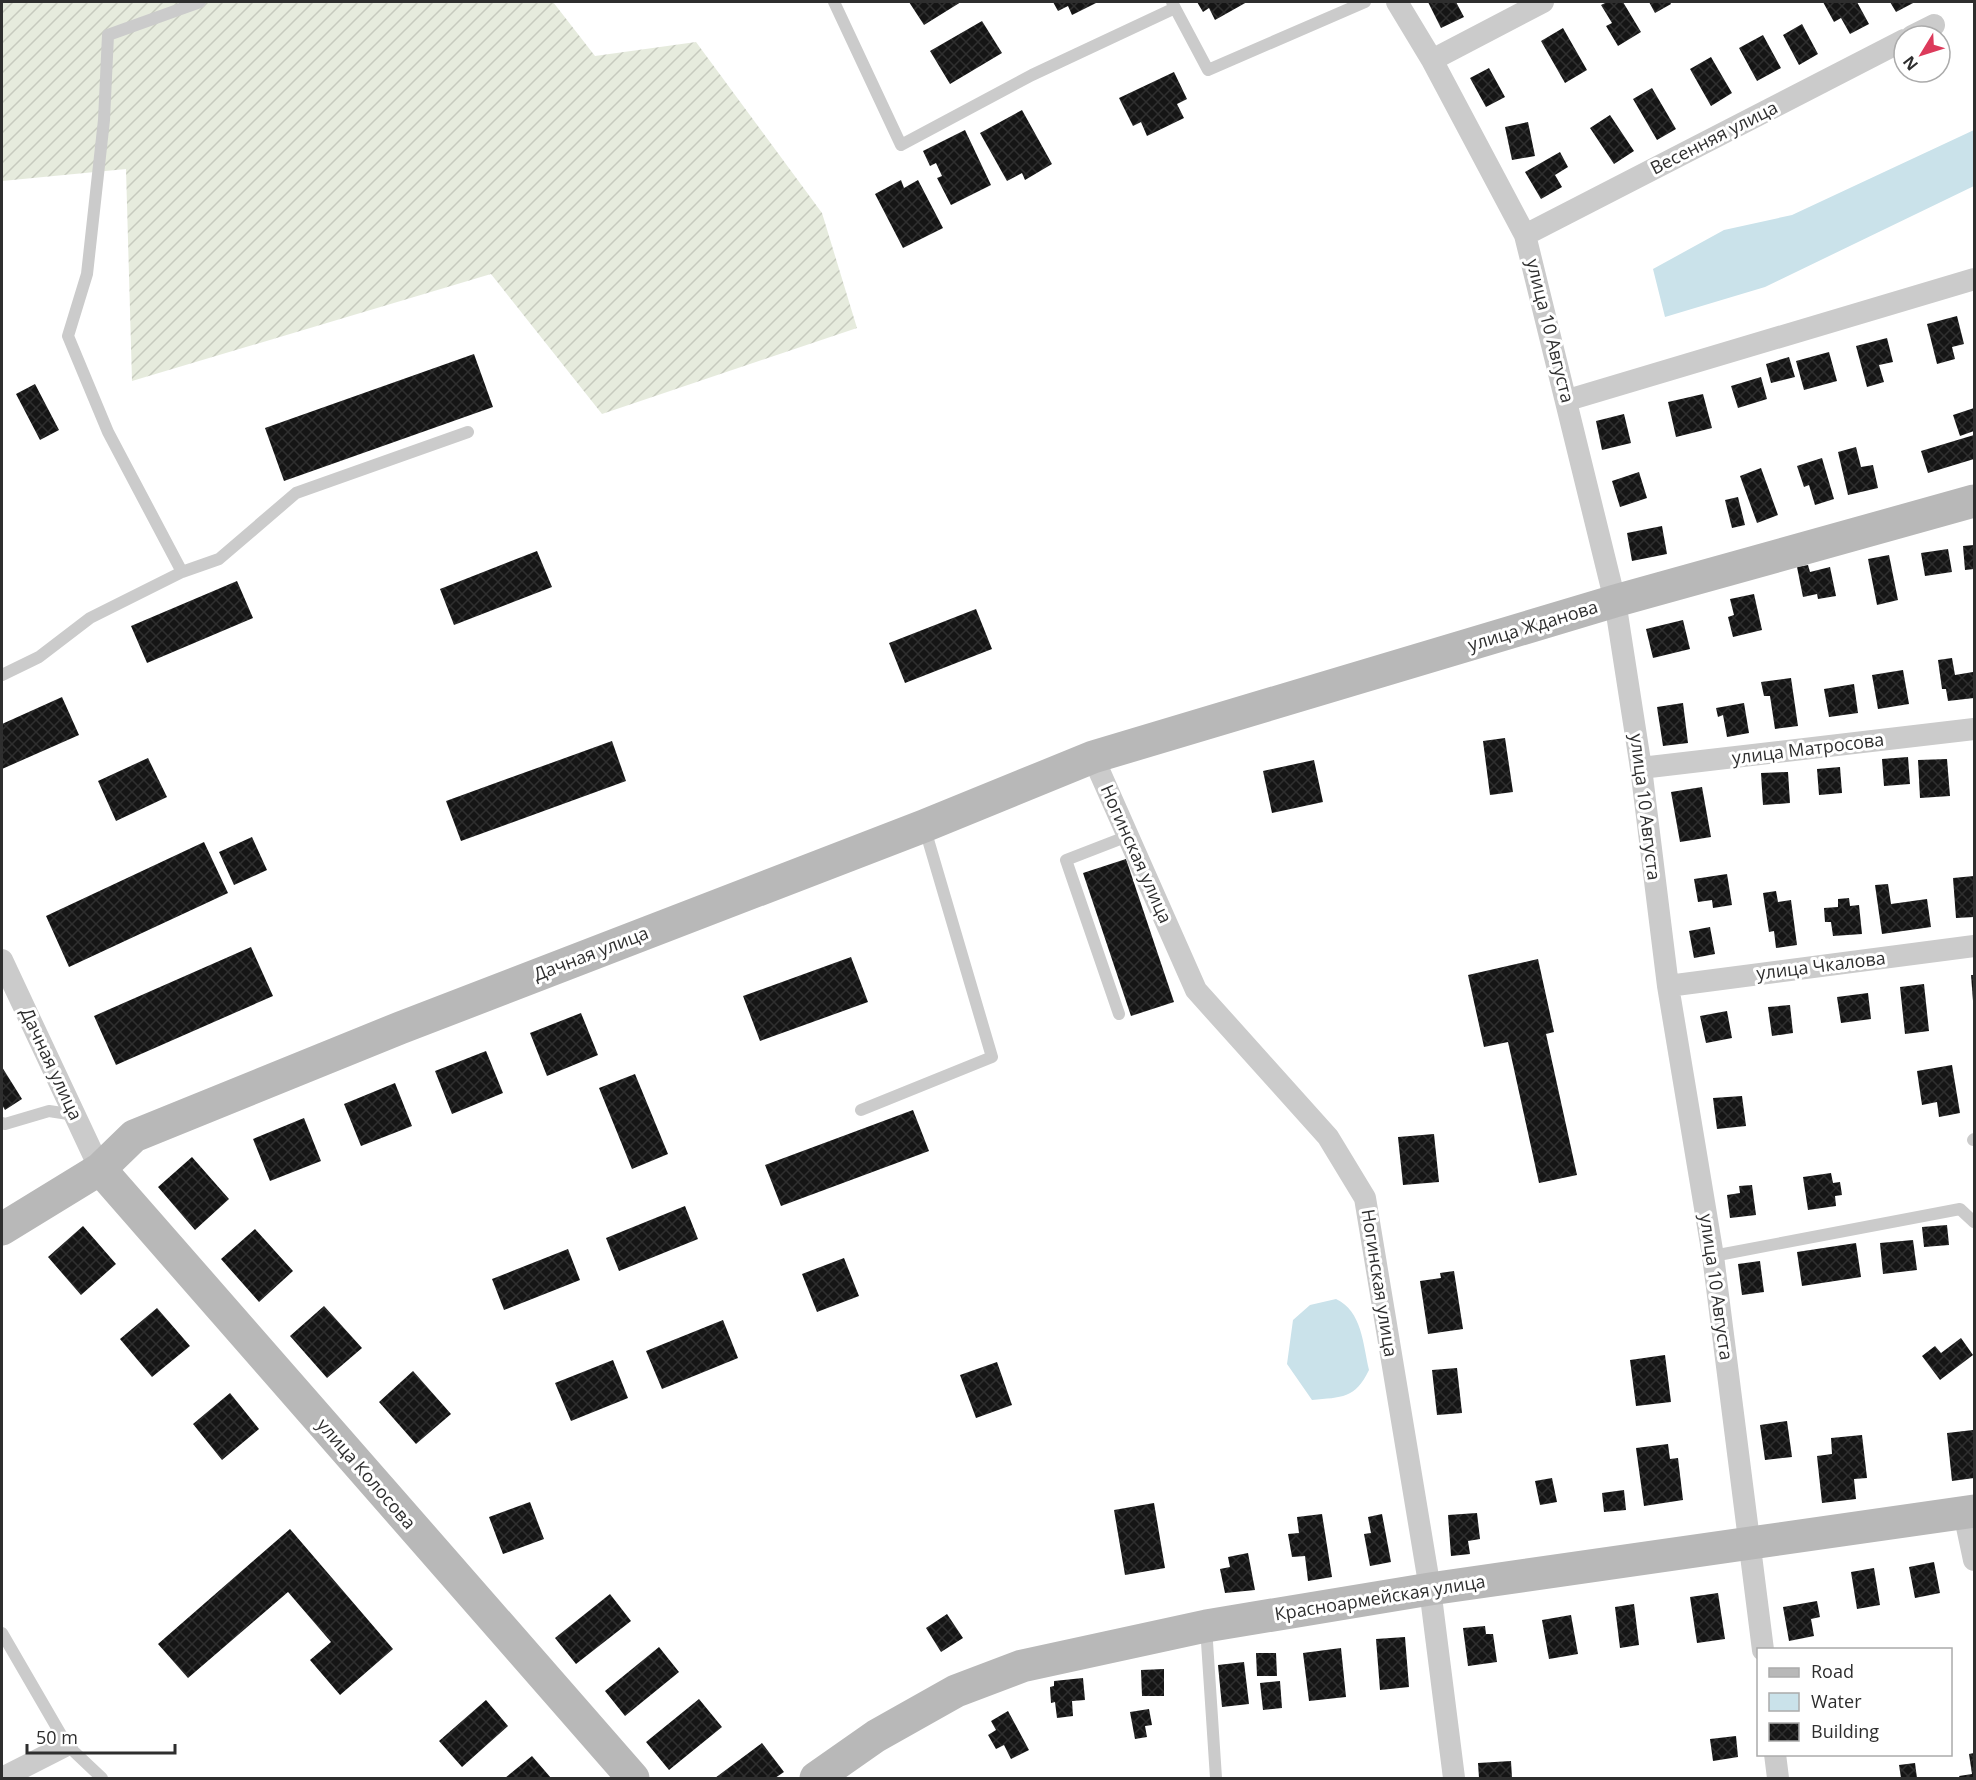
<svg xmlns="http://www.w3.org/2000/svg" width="1976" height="1780" viewBox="0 0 1976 1780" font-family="'Open Sans',sans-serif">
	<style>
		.garden { fill: url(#garden-furrows) }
		.water { fill: #cae2ea }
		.building { fill: url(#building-cross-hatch) }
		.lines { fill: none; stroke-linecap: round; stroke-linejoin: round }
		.lane { stroke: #cbcbcb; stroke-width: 12 }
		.street { stroke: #cbcbcb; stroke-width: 22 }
		.secondary { stroke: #b8b8b8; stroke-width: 33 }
		.labels { text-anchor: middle; stroke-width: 6; stroke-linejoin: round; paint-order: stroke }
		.street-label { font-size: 18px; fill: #2e2e2e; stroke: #fff }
	</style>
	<defs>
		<pattern id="garden-furrows" width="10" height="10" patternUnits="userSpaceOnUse" patternTransform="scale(1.5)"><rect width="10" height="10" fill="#e6ebdd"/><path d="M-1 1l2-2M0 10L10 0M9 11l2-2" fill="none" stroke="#c6cabe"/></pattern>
		<pattern id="building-cross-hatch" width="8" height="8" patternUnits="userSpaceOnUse" patternTransform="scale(1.5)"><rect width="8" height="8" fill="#151515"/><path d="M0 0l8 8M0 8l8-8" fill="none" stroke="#2f2f2f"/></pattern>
	</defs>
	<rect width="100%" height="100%" fill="#fff"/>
	<!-- garden -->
	<path class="garden" d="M2 2H553L595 56 696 42 822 213 857 328 602 414 491 274 132 381 126 169 2 181Z"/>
	<!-- water -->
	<path class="water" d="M1974 130V186L1765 287 1665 317 1653 269 1724 230 1792 215Z
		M1336 1299C1362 1311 1363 1344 1369 1370 1355 1399 1342 1397 1312 1400L1287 1364 1293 1320 1310 1305Z"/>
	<!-- building -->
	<path class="building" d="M909 2H961L924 25Z
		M1053 2H1098L1072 15 1068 6 1058 11Z
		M1197 2H1247L1215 20 1209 8 1203 12Z
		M1428 2H1456L1464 17 1441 28Z
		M1607 2H1623L1641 32 1618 46 1606 26 1612 23 1601 5Z
		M1649 2H1670L1671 4 1655 13Z
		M1823 2H1857L1869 24 1850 34 1841 18 1834 22Z
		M1890 2H1915L1896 12Z
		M982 21 1002 53 950 84 930 51Z
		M1802 24 1818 54 1799 65 1783 35Z
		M1563 28 1587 70 1565 83 1541 41Z
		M1763 35 1781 68 1757 81 1739 48Z
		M1711 57 1732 93 1711 106 1690 69Z
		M1489 68 1505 97 1486 107 1470 78Z
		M1174 72 1187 99 1177 104 1184 118 1147 136 1141 122 1133 126 1119 98Z
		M1652 88 1676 129 1657 140 1633 99Z
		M1022 110 1052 164 1025 180 1022 173 1007 181 980 133Z
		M1610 115 1634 151 1614 164 1590 128Z
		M1528 122 1535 156 1512 160 1505 127Z
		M965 130 991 185 951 205 937 178 942 176 936 163 930 166 923 151Z
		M1560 152 1568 167 1555 175 1562 187 1541 199 1525 172Z
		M901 180 904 188 918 180 943 228 903 248 875 194Z
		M1957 316 1964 344 1952 347 1955 359 1937 364 1927 324Z
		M1887 338 1893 362 1879 365 1884 382 1867 387 1856 346Z
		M1829 352 1837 381 1804 390 1796 361Z
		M474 354 493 407 284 481 265 428Z
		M1789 357 1795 377 1771 383 1766 364Z
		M1761 377 1767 399 1738 408 1731 386Z
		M35 384 59 430 40 440 16 394Z
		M1703 394 1712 428 1676 437 1668 402Z
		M1974 408V431L1960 436 1953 415Z
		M1624 414 1631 443 1602 450 1596 421Z
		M1974 435V459L1928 473 1921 451Z
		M1856 447 1861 467 1873 465 1878 488 1848 495 1838 452Z
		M1822 458 1834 499 1815 505 1809 485 1804 487 1797 466Z
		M1761 468 1778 515 1757 523 1740 476Z
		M1639 472 1647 498 1620 507 1612 481Z
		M1738 497 1745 525 1732 528 1725 500Z
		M1662 526 1667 554 1632 561 1627 533Z
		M1974 545V569L1965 570 1963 546Z
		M1948 549 1952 572 1925 576 1921 553Z
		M537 551 552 587 454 625 440 589Z
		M1889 555 1898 600 1877 605 1868 559Z
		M1808 565 1810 572 1830 567 1836 596 1818 599 1817 594 1803 597 1797 567Z
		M237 581 253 618 147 663 131 626Z
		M1754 594 1762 630 1733 637 1728 617 1734 615 1730 599Z
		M976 609 992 649 905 683 889 643Z
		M1683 620 1690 649 1653 658 1646 629Z
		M1952 658 1955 675 1973 672 1974 698 1948 701 1946 689H1942L1938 660Z
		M1903 670 1909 704 1878 709 1872 675Z
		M1791 678 1798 726 1775 729 1770 696H1764L1761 682Z
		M1854 684 1858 713 1829 717 1824 689Z
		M62 697 79 735 2 769V724Z
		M1683 703 1688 743 1663 746 1657 707Z
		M1744 703 1749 733 1727 737 1723 715 1718 717 1716 708Z
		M1505 738 1513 792 1490 795 1483 741Z
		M612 741 626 781 461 841 446 801Z
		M1908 757 1910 784 1884 786 1882 759Z
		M148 758 167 797 116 821 98 781Z
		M1947 759 1950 796 1920 798 1918 760Z
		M1314 760 1323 802 1272 813 1263 771Z
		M1840 767 1842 793 1819 795 1817 769Z
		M1788 772 1790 803 1763 805 1761 773Z
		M1702 787 1711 837 1680 842 1671 792Z
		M252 837 267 870 234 885 219 852Z
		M204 842 228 893 69 967 46 916Z
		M1126 859 1174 1002 1131 1016 1083 873Z
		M1727 874 1732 905 1713 908 1712 900 1698 902 1694 879Z
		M1974 876V917L1956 918 1953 878Z
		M1888 884 1891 904 1927 899 1931 927 1882 934 1875 885Z
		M1776 891 1778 902 1791 900 1797 945 1776 948 1774 931 1769 932 1763 893Z
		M1849 898 1850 906 1859 905 1862 934 1833 936 1831 922H1825L1824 908 1838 907V899Z
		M1710 927 1715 954 1694 958 1689 931Z
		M251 947 273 996 116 1065 94 1016Z
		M851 957 868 1002 760 1041 743 996Z
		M1538 959 1554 1032 1546 1034 1577 1175 1539 1183 1508 1042 1484 1047 1468 975Z
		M1971 975H1974V1001H1973Z
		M1924 984 1929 1031 1905 1034 1900 987Z
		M1868 993 1871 1019 1841 1023 1837 997Z
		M1790 1005 1793 1033 1772 1036 1768 1007Z
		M1727 1011 1732 1038 1706 1043 1700 1016Z
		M581 1013 598 1055 547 1076 530 1033Z
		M486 1051 503 1093 452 1114 435 1071Z
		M1952 1065 1960 1113 1939 1117 1937 1102 1922 1105 1917 1071Z
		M2 1067 22 1099 5 1110 2 1105Z
		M635 1074 668 1154 632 1169 599 1088Z
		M395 1083 412 1126 361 1146 344 1104Z
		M1742 1096 1746 1126 1717 1129 1713 1098Z
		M913 1110 929 1151 781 1206 765 1165Z
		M304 1118 321 1161 270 1181 253 1139Z
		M1434 1134 1439 1182 1403 1185 1398 1137Z
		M192 1157 229 1199 195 1230 158 1187Z
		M1831 1173 1833 1183 1840 1182 1842 1195 1835 1196 1836 1206 1808 1210 1803 1177Z
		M1752 1185 1756 1215 1730 1218 1727 1195 1740 1193 1739 1186Z
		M685 1206 698 1239 619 1271 606 1238Z
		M1947 1225 1949 1245 1924 1247 1922 1227Z
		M83 1226 116 1264 81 1295 48 1257Z
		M255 1229 293 1271 259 1302 221 1259Z
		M1913 1240 1917 1270 1883 1274 1880 1243Z
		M1856 1243 1861 1277 1802 1286 1797 1252Z
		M568 1249 580 1280 504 1310 492 1279Z
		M844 1258 859 1296 817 1312 802 1274Z
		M1760 1261 1764 1292 1742 1295 1738 1264Z
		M1454 1271 1463 1329 1428 1334 1420 1281 1441 1278 1440 1273Z
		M324 1306 362 1348 327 1378 290 1336Z
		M157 1308 190 1346 152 1377 120 1339Z
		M723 1320 738 1358 662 1389 646 1351Z
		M1961 1338 1973 1355 1940 1380 1922 1356 1935 1346 1941 1353Z
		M1665 1355 1671 1402 1636 1406 1630 1360Z
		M613 1360 628 1398 571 1421 555 1383Z
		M997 1362 1012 1405 976 1418 960 1375Z
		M1457 1368 1462 1413 1437 1415 1432 1370Z
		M413 1371 451 1414 416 1444 379 1402Z
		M230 1393 259 1429 222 1460 193 1424Z
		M1787 1421 1792 1457 1765 1460 1760 1425Z
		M1973 1430 1974 1478 1952 1481 1947 1433Z
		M1862 1435 1867 1478 1854 1479 1856 1499 1822 1503 1817 1456 1832 1454 1831 1438Z
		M1668 1444 1670 1459 1678 1458 1683 1500 1644 1506 1636 1448Z
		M1552 1478 1557 1502 1540 1505 1535 1481Z
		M1624 1490 1626 1510 1604 1512 1602 1493Z
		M530 1502 544 1539 503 1554 489 1517Z
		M1154 1503 1165 1568 1125 1575 1114 1510Z
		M1477 1513 1480 1539 1468 1541 1470 1554 1451 1556 1448 1515Z
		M1322 1514 1332 1577 1308 1581 1305 1556 1292 1557 1288 1534 1299 1533 1297 1517Z
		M1382 1514 1391 1562 1370 1566 1364 1534 1371 1533 1368 1517Z
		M290 1529 393 1649 340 1695 310 1660 331 1642 288 1592 188 1678 158 1644Z
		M1248 1553 1255 1590 1225 1593 1220 1569 1230 1567 1228 1557Z
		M1934 1562 1940 1593 1915 1598 1909 1567Z
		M1874 1568 1880 1605 1857 1609 1851 1572Z
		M1718 1593 1725 1639 1697 1643 1690 1597Z
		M610 1594 631 1621 576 1664 555 1638Z
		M1817 1601 1820 1617 1811 1619 1814 1636 1789 1641 1783 1607Z
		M1634 1604 1639 1645 1620 1648 1615 1607Z
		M947 1614 963 1638 941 1652 926 1628Z
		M1571 1615 1578 1654 1549 1659 1542 1620Z
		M1485 1626 1486 1634H1493L1497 1662 1468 1666 1463 1628Z
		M1405 1637 1409 1687 1380 1690 1376 1639Z
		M659 1647 679 1672 625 1716 605 1691Z
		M1341 1648 1346 1697 1309 1701 1303 1653Z
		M1256 1653H1276L1277 1676H1257Z
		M1244 1662 1249 1704 1222 1707 1218 1665Z
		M1164 1669V1696H1142L1141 1670Z
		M1083 1678 1085 1700 1072 1701 1073 1716 1057 1718 1055 1702 1051 1703 1050 1687 1054 1686V1681Z
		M1280 1681 1282 1708 1263 1710 1260 1683Z
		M699 1699 722 1727 669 1770 646 1742Z
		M486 1700 508 1726 462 1767 439 1741Z
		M1149 1709 1152 1725 1145 1726 1147 1737 1135 1739 1130 1712Z
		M1008 1711 1029 1750 1011 1759 1004 1745 996 1749 988 1735 996 1730 991 1721Z
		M1736 1736 1738 1757 1713 1761 1710 1739Z
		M762 1743 784 1772 775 1778H715Z
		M1974 1753V1778H1960L1959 1776 1972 1774 1969 1754Z
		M532 1756 551 1778H505Z
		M1511 1761 1512 1778H1479L1478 1763Z
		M1915 1763 1917 1778H1901L1899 1765Z"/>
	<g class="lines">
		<!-- lane -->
		<path class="lane" d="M834 2 901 145 1032 75 1175 8 1172 2
			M1175 8 1208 70 1365 2
			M182 572 108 432 68 336 87 274 104 120 108 35 200 2
			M2 675 39 657 90 618 182 572 219 559 296 493 468 432
			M1119 1014 1066 860 1128 836
			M861 1110 992 1057 924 826
			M2 1123 5 1124 49 1111 75 1115
			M1973 1140 1974 1139
			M1713 1256 1960 1209 1974 1222
			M1206 1627 1216 1778
			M2 1633 67 1745 102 1778"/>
		<!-- street -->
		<path class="street" d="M1397 2 1432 60 1525 235 1615 601 1641 768 1668 986 1713 1256 1763 1650
			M1912 36 1934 25
			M1432 60 1543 2
			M1525 235 1904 40
			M1568 400 1974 279
			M1093 757 1196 990 1328 1137 1365 1198 1430 1589 1454 1778
			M1641 768 1974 729
			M2 960 100 1169
			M1668 986 1974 946
			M1964 1513 1974 1560
			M1775 1754 1778 1778
			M2 1778 67 1745"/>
		<!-- secondary -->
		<path class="secondary" d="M100 1169 633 1778
			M2 1229 100 1169 134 1136 400 1028 924 826 1093 757 1615 601 1974 501
			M816 1778 876 1736 956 1691 1022 1666 1206 1626 1430 1589 1974 1511"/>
	</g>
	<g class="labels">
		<!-- street labels -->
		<g class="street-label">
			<text transform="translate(1714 138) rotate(-27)" y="6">Весенняя улица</text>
			<text transform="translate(1550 331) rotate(76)" y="6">улица 10 Августа</text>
			<text transform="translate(1533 626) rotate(-17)" y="6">улица Жданова</text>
			<text transform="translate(1808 749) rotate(-7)" y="6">улица Матросова</text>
			<text transform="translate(1645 807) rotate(83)" y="6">улица 10 Августа</text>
			<text transform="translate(1136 854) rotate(66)" y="6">Ногинская улица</text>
			<text transform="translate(591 954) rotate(-21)" y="6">Дачная улица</text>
			<text transform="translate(1821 966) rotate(-7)" y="6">улица Чкалова</text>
			<text transform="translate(51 1064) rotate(65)" y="6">Дачная улица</text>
			<text transform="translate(1379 1283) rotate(81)" y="6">Ногинская улица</text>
			<text transform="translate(1716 1287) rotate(82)" y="6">улица 10 Августа</text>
			<text transform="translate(366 1474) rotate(49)" y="6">улица Колосова</text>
			<text transform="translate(1380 1598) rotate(-9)" y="6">Красноармейская улица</text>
		</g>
	</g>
	<!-- border -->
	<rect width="1976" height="1780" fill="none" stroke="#2e2e2e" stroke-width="6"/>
	<!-- legend -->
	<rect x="1757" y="1648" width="195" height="108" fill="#ffffff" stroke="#ababab" stroke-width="1.5"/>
	<rect x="1769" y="1668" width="30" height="9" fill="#b8b8b8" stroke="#ababab" stroke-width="1.5"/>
	<text x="1811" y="1678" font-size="18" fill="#2e2e2e">Road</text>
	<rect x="1769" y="1693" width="30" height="18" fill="#cae2ea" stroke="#ababab" stroke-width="1.5"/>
	<text x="1811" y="1708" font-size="18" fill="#2e2e2e">Water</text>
	<rect x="1769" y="1723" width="30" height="18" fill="url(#building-cross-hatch)" stroke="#ababab" stroke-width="1.5"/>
	<text x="1811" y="1738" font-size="18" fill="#2e2e2e">Building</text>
	<!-- north arrow -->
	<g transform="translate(1922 54) rotate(232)"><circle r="28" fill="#ffffff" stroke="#ababab" stroke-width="1.5"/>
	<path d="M0-4.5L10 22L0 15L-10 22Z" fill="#dc3a5b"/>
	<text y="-9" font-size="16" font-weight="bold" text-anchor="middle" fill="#2e2e2e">N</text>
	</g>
	<!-- scale -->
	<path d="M27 1744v9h148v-9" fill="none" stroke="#2e2e2e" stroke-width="3"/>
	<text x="36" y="1744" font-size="18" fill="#2e2e2e" stroke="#ffffff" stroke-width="4.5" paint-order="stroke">50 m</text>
</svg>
